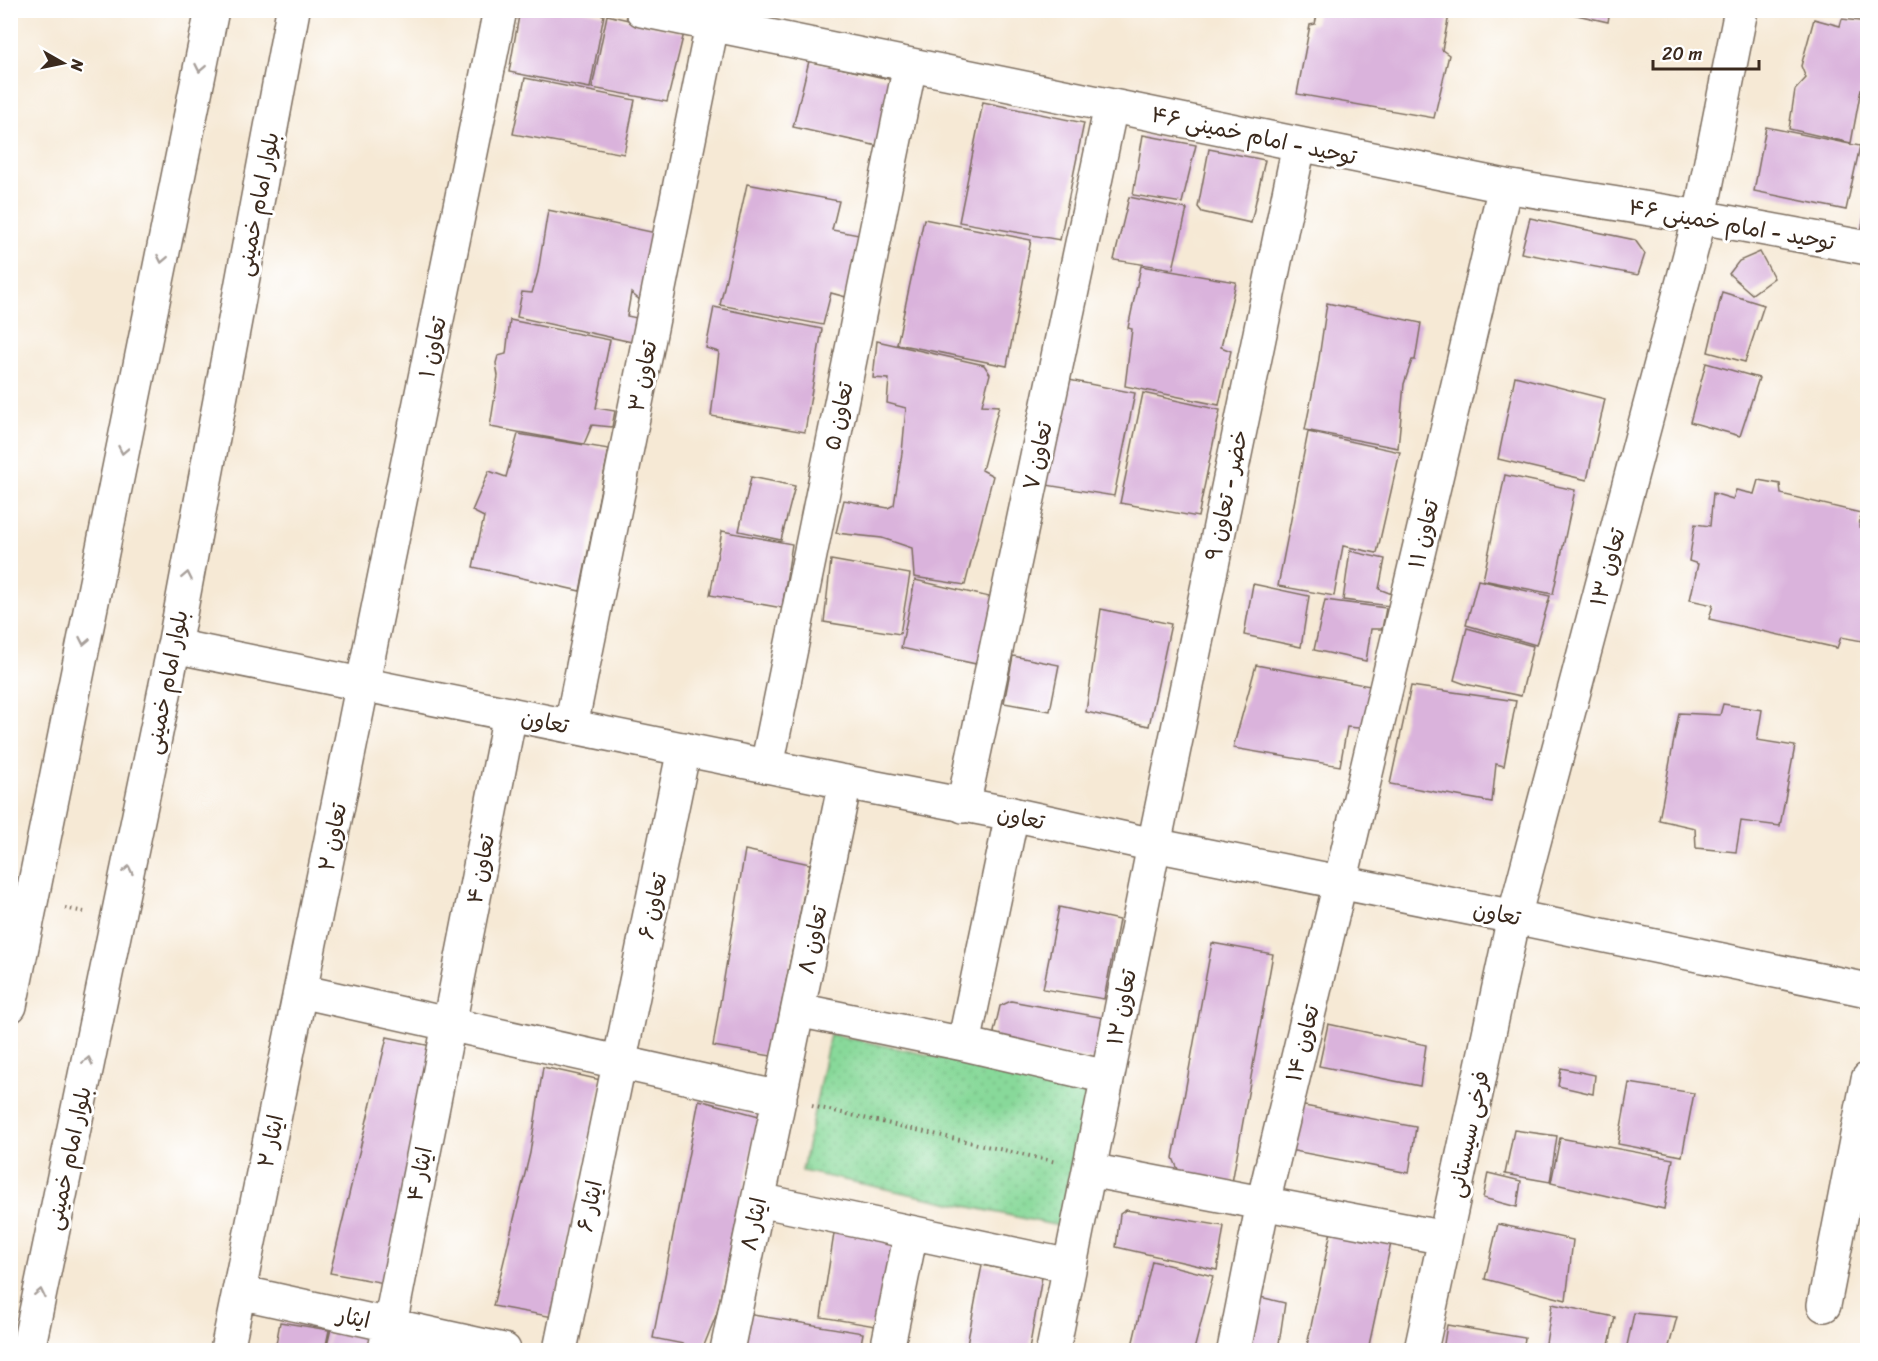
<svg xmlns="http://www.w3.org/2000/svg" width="1878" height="1361" viewBox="0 0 1878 1361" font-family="Sriracha,'Playpen Sans Arabic',sans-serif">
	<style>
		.park { fill: url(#park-dots); stroke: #62825c; stroke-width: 1.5 }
		.building { fill: #dab3dc }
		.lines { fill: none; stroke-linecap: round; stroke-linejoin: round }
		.street-casing { stroke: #7c6d5e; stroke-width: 36 }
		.secondary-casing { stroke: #7c6d5e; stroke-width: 36 }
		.primary-casing { stroke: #7c6d5e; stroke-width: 36 }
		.path { stroke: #7c6d5e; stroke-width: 4; stroke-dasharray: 1.5 4.5; stroke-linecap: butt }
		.street { stroke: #fff; stroke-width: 33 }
		.secondary { stroke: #fff; stroke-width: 33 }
		.primary { stroke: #fff; stroke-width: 33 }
		.oneway { stroke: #a79f9a }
		.labels { text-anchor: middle; stroke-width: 6; stroke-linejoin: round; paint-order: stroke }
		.street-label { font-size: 22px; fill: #3b2a1e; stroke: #fff }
	</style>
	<defs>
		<pattern id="park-dots" width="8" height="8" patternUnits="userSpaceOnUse" patternTransform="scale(1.5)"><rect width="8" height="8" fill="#88d99a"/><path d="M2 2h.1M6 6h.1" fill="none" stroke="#76ba84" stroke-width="1.8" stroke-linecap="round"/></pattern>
	</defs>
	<rect width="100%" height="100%" fill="#fff"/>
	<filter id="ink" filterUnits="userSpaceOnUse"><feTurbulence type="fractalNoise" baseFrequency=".0167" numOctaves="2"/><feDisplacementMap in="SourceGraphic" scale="12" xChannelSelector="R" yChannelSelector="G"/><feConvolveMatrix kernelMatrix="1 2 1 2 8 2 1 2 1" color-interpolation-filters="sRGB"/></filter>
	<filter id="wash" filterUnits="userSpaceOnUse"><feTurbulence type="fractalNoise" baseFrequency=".008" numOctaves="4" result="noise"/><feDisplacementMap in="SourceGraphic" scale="24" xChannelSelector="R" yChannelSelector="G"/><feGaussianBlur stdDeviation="1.35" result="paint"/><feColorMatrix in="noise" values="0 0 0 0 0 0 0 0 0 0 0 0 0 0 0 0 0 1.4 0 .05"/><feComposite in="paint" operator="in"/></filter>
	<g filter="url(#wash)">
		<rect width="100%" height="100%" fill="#f6e9d5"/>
		<!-- park -->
		<path class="park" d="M830 1034 1088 1089 1059 1226 802 1171Z"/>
		<g id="blocks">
			<!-- building -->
			<path class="building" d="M520 10H582L604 15 590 88 509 72Z
				M1318 10H1450L1442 50 1449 55 1434 118 1297 94 1310 25 1315 24Z
				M1555 10H1610L1608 22Z
				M607 15 684 33 667 102 592 88Z
				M1814 19 1840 26 1842 19 1868 22 1864 69 1868 70V91L1861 89 1851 143 1789 129 1795 90 1806 78 1801 66Z
				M809 61 893 80 878 146 793 127Z
				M525 78 635 100 624 154 513 134Z
				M983 102 1084 123 1060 240 959 222Z
				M1766 127 1860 146 1846 210 1754 191Z
				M1143 135 1196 145 1182 203 1133 195Z
				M1209 149 1265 160 1251 223 1202 212 1198 207Z
				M747 184 839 201 832 230 859 235 846 297 831 293 823 325 720 305Z
				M1129 197 1187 209 1173 269 1114 260Z
				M1866 206H1868V238L1860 237Z
				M548 210 656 233 641 301 631 293 627 316 637 318 632 342 517 317 522 292 532 293 538 272Z
				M1530 218 1635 240 1645 254 1638 275 1521 253Z
				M924 219 1031 240 1007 366 897 344Z
				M1760 252 1774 278 1752 294 1729 274 1739 261Z
				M1141 266 1236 282 1221 347 1231 351 1219 405 1125 386 1132 329 1128 328Z
				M1722 292 1764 305 1745 362 1708 352Z
				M1327 303 1421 323 1415 360H1412L1404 384 1398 448 1305 430 1318 365Z
				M714 307 822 329 805 432 711 416 719 352 706 348Z
				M510 320 610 340 596 408 615 411 612 427 592 425 584 444 490 427 498 376 496 363 498 356 506 354Z
				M877 341 984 365 990 374 982 405 999 406 982 470 993 476 965 585 914 577 912 548 882 538 836 533 844 500 888 508 894 505 902 453 906 408 887 403 889 379 873 378Z
				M1706 363 1759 378 1740 436 1690 422Z
				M1515 376 1605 399 1587 480 1498 459Z
				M1059 378 1135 393 1114 496 1040 484Z
				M1143 393 1220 410 1198 517 1120 503Z
				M1308 432 1400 452 1377 553 1343 546 1334 596 1278 586Z
				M518 434 609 449 580 591 473 567 484 517 472 511 489 471 506 477Z
				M1505 475 1575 490 1553 594 1483 580Z
				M751 477 795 486 781 540 739 531Z
				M1758 480 1780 484 1781 494 1861 513 1859 527 1868 529V615L1862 641 1841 637 1837 648 1709 619 1713 605 1690 600 1698 564 1689 561 1695 524 1710 526 1713 493 1733 499 1736 490 1754 494Z
				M722 531 792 544 782 608 710 595Z
				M1350 551 1385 559 1379 589 1392 594 1390 606 1343 600Z
				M831 560 910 574 900 634 824 622Z
				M915 580 998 599 981 665 901 648Z
				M1478 580 1550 596 1536 645 1466 625Z
				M1253 584 1309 596 1301 647 1244 635Z
				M1325 600 1386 608 1382 629H1371L1366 661 1314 650Z
				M1101 609 1171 624 1149 726 1086 712Z
				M1467 628 1533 646 1521 696 1465 684 1454 680Z
				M1013 656 1059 665 1050 711 1004 703Z
				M1256 665 1381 688 1371 729 1347 727 1340 766 1233 748Z
				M1411 686 1516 701 1504 766 1496 764 1492 802 1390 784Z
				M1723 704 1762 710 1757 740 1795 746 1780 826 1741 821 1736 852 1696 848 1695 828 1659 820 1679 713 1720 715Z
				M745 850 810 864 771 1056 713 1046Z
				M1059 907 1119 920 1104 999 1043 989Z
				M1212 943 1273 954 1232 1183 1180 1174 1173 1158Z
				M1011 1001 1116 1020 1106 1061 1000 1045 994 1032 1000 1006Z
				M1328 1024 1426 1045 1420 1086 1319 1066Z
				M387 1037 441 1048 395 1285 330 1273Z
				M543 1067 601 1080 553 1317 493 1306 530 1153Z
				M1561 1068 1595 1075 1593 1094 1558 1086Z
				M1629 1083 1694 1093 1682 1156 1618 1144Z
				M699 1100 759 1116 717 1313 703 1348 653 1338Z
				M1299 1105 1416 1127 1409 1173 1289 1150Z
				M1514 1130 1557 1136 1550 1182 1505 1174Z
				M1560 1138 1673 1159 1664 1209 1551 1183Z
				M1488 1173 1521 1181 1517 1207 1483 1198Z
				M1126 1210 1224 1226 1217 1270 1116 1247 1120 1214Z
				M836 1221 900 1233 881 1327 821 1317Z
				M1498 1224 1573 1240 1566 1300 1485 1279Z
				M1331 1231 1391 1243 1368 1350H1306Z
				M1152 1261 1213 1276 1194 1350H1131Z
				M982 1265 1042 1277 1029 1350H966Z
				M1256 1296 1285 1303 1278 1350H1249Z
				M1552 1304 1615 1317 1608 1350H1545Z
				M1634 1313 1677 1317 1668 1350H1626Z
				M747 1314 863 1333 860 1350H740Z
				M280 1322 329 1330 325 1350H275Z
				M1447 1325 1525 1338 1523 1350H1443Z
				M331 1329 371 1337 368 1350H326Z"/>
		</g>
	</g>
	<g filter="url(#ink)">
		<use href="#blocks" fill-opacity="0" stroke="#7c6d5e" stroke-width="1.5"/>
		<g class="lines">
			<!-- street casing -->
			<g class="street-casing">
				<path id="street" d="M642 10 1505 186 1700 217 1868 248
					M571 726 712 25
					M767 766 910 65
					M963 806 1111 106
					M300 991 780 1098
					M798 1010 964 1044 1107 1077
					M964 1044 1012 814
					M1089 1170 1445 1238
					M759 1200 1070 1266
					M239 1292 504 1350
					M1824 1305 1868 1079
					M227 1350 500 10
					M385 1350 510 714
					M560 1350 684 749
					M727 1350 845 782
					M887 1350 911 1233
					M1053 1350 1154 845 1299 145
					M1234 1350 1263 1203 1340 883 1505 186
					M1421 1350 1514 917 1700 217 1741 10"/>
			</g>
			<!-- secondary casing -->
			<g class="secondary-casing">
				<path id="secondary" d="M174 646 845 782 1012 814 1154 845 1514 917 1868 990"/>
			</g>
			<!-- primary casing -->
			<g class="primary-casing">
				<path id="primary" d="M10 1006 212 10
					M28 1350 174 646 293 10"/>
			</g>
			<!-- path -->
			<path class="path" d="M65 908 84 912
				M812 1106 1056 1162"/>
			<!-- street -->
			<use href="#street" class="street"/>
			<!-- secondary -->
			<use href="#secondary" class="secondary"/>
			<!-- primary -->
			<use href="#primary" class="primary"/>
		</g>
		<!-- one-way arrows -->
		<defs><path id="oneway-chevron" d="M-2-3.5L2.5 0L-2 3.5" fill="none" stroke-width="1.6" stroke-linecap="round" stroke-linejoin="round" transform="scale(1.5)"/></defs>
		<g class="oneway">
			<use href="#oneway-chevron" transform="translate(200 68) rotate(101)"/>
			<use href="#oneway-chevron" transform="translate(162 259) rotate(101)"/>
			<use href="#oneway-chevron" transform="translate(123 450) rotate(101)"/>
			<use href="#oneway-chevron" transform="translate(187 576) rotate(-79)"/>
			<use href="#oneway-chevron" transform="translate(84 641) rotate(101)"/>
			<use href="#oneway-chevron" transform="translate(128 870) rotate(-78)"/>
			<use href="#oneway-chevron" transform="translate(88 1061) rotate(-78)"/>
			<use href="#oneway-chevron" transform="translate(40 1293) rotate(-78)"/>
		</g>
	</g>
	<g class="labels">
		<!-- street labels -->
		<g class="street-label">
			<text transform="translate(1254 135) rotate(12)" y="8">توحید - امام خمینی ۴۶</text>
			<text transform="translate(257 204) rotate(-79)" y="8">بلوار امام خمینی</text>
			<text transform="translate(1732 224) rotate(10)" y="8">توحید - امام خمینی ۴۶</text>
			<text transform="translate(432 347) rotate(-78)" y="8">تعاون ۱</text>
			<text transform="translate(642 376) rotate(-79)" y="8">تعاون ۳</text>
			<text transform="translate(838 416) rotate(-78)" y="8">تعاون ۵</text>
			<text transform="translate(1037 456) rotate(-78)" y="8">تعاون ۷</text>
			<text transform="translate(1226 495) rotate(-78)" y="8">خضر - تعاون ۹</text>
			<text transform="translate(1423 534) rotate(-77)" y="8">تعاون ۱۱</text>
			<text transform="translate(1607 567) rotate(-75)" y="8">تعاون ۱۳</text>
			<text transform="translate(166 682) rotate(-79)" y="8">بلوار امام خمینی</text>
			<text transform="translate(545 721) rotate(11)" y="8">تعاون</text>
			<text transform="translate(1021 817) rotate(11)" y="8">تعاون</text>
			<text transform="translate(332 837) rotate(-79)" y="8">تعاون ۲</text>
			<text transform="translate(480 869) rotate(-79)" y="8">تعاون ۴</text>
			<text transform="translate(652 906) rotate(-78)" y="8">تعاون ۶</text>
			<text transform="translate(1497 913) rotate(11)" y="8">تعاون</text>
			<text transform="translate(812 940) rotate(-78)" y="8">تعاون ۸</text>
			<text transform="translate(1121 1007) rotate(-79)" y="8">تعاون ۱۲</text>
			<text transform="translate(1302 1043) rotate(-76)" y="8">تعاون ۱۴</text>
			<text transform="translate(1468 1134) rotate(-78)" y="8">فرخی سیستانی</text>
			<text transform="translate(270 1141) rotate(-78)" y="8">ایثار ۲</text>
			<text transform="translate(68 1158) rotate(-78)" y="8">بلوار امام خمینی</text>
			<text transform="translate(419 1174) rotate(-79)" y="8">ایثار ۴</text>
			<text transform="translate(589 1206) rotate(-78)" y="8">ایثار ۶</text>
			<text transform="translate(753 1224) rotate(-78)" y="8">ایثار ۸</text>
			<text transform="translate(354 1317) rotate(12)" y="8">ایثار</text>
		</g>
	</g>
	<!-- margin -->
	<rect width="1878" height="1361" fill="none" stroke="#fff" stroke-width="36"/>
	<!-- north arrow -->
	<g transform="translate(63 63) rotate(99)" stroke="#ffffff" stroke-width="4.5" paint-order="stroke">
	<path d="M0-4.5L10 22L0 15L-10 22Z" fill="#3b2a1e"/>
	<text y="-9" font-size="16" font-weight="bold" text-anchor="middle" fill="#3b2a1e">N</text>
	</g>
	<!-- scale -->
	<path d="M1653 60v9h106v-9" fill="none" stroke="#3b2a1e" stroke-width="3"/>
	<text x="1662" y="60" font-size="18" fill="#3b2a1e" stroke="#ffffff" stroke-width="4.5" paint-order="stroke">20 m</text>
</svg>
